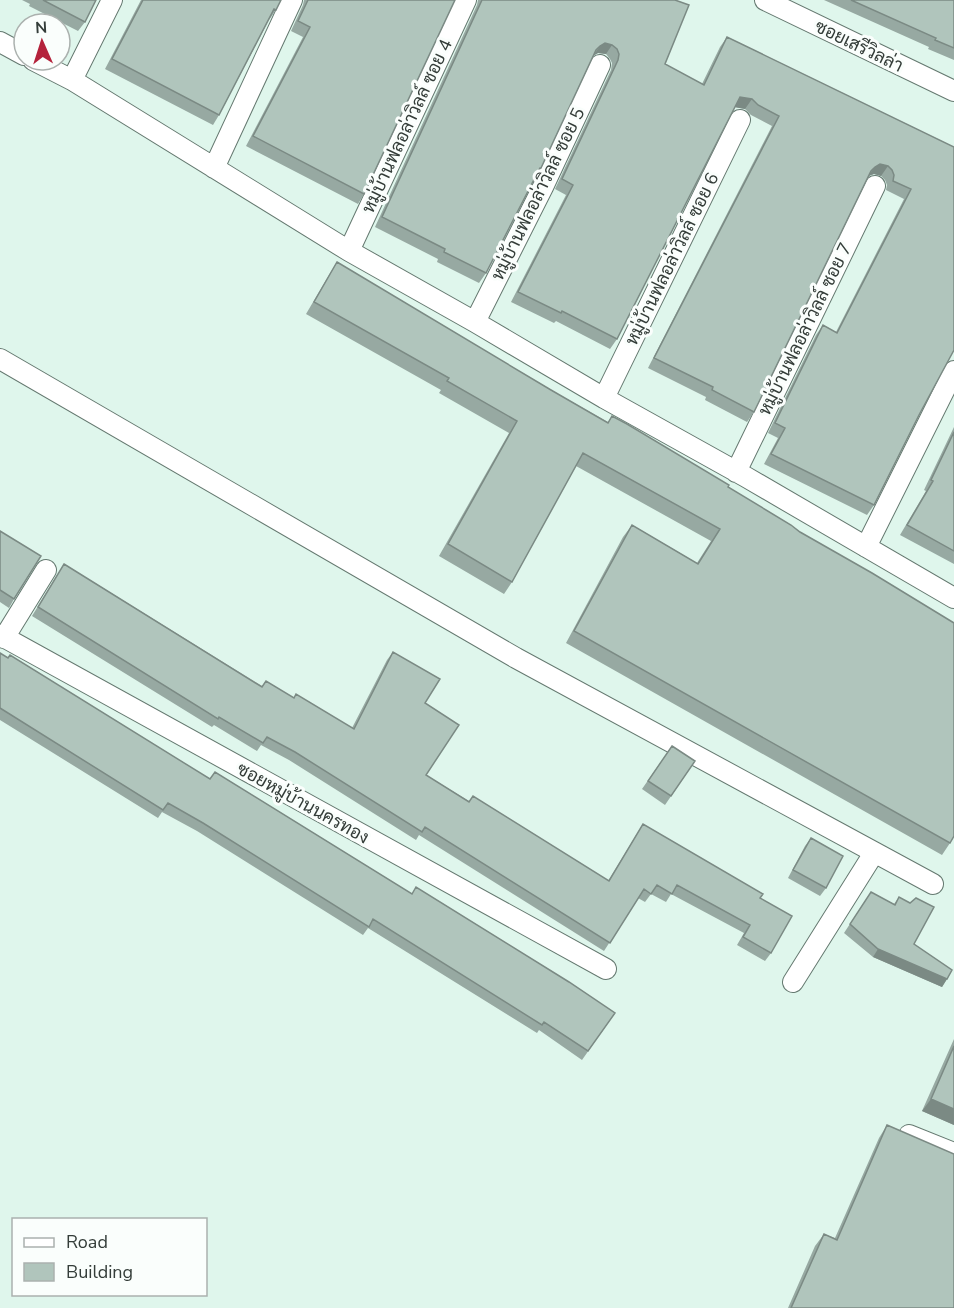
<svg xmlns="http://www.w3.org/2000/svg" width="954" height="1308" viewBox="0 0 954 1308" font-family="'Nunito Sans',Sarabun,sans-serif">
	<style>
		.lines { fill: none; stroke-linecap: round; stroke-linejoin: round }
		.minor-casing { stroke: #657970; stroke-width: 22 }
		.minor { stroke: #fff; stroke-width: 20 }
		.wall { fill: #97a9a2 }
		.shaded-wall { fill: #7b8a84 }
		.building { fill: #b0c5bc; stroke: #7b8a84; stroke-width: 1.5 }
		.labels { text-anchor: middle; stroke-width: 6; stroke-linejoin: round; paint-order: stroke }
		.street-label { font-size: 18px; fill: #343d39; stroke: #fafefc }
	</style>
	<rect width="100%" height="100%" fill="#dff6ec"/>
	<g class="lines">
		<!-- minor casing -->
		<g class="minor-casing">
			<path id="minor" d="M765 0 954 91
				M0 42 24 55
				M33 60 72 80 349 251 475 322 604 398 746 477 954 598
				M72 80 112 0
				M214 168 292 0
				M349 251 466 0
				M475 322 543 187 600 65
				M0 359 516 658 933 884
				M604 398 740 120
				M736 472 875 186
				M866 547 954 371
				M0 635 606 969
				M4 638 46 570
				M793 982 874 853
				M909 1135 954 1153"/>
		</g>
		<!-- minor -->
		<use href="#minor" class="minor"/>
	</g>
	<!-- wall -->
	<path class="wall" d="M22 0H96L85 22 78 31 29 6 30 4Z
		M141 0H281L276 10 269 20 219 115 213 125 105 69Z
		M304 0H455L364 194 358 204 246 146 303 37 291 31 303 5Z
		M478 0H675L665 64 702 84 720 47 727 37 954 147 919 415 874 505 867 515 764 464 778 438 768 433 816 335 823 325 836 332 904 199 886 190 887 185 885 180 881 176 874 174 869 176 754 412 747 422 705 400 706 397 648 368 772 126 751 115 745 109 735 107 617 339 610 349 556 321 554 323 511 302 566 195 555 189 611 70 612 63 610 59 606 54 598 53 594 55 541 168 536 176 486 273 479 283 437 262 438 259 375 227 477 5Z
		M824 0H954V60L928 49 929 47Z
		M337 262 551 390 608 422 612 416 728 487 950 843 942 855 566 643 623 537 632 525 697 563 711 541 576 466 512 582 504 594 439 556 509 433 439 393 441 390 306 314 329 275Z
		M954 427V564L900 535 926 491 924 490Z
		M0 531 14 599 9 608 0 602Z
		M64 564 262 686 266 681 293 698 352 728 387 660 393 652 425 703 426 775 469 801 608 881 643 824 760 898 771 953 765 961 737 945 744 933 671 894 666 902 651 894 645 902 638 898 604 951 419 835 416 840 289 760 261 745 257 751 214 725 212 727 32 616Z
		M0 653 210 779 215 772 412 894 615 1013 582 1060 539 1030 537 1033 368 928 363 935 197 831 162 812 158 818 0 720Z
		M672 746 695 761 665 805 642 789Z
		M811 838 826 888 820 896 788 878 805 846Z
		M871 892 894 904 899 897 914 944 947 979 942 987 873 957 844 933Z
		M954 1039V1125L922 1111Z
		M887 1125 954 1308H788L815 1246 824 1234 835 1238 879 1138Z"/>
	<!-- shaded-wall -->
	<path class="shaded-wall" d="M605 43 612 45 606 54 598 53 593 56 600 46Z
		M740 97 752 99 745 109 734 107Z
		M880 164 888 166 881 176 874 174 868 176 864 181 875 167Z
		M878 949 947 979 942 987 873 957Z
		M931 1099 954 1109V1125L922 1111Z"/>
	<!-- building -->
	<path class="building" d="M43 0H96L85 22Z
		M143 0H281L276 10 274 9 219 115 112 59Z
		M308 0H455L364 194 253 136 310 27 298 21Z
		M482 0H675L689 5 665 64 704 85 727 37 954 147V350L919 415 874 505 771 454 785 428 775 423 823 325 837 333 911 189 893 181 894 175 892 170 888 166 880 164 875 167 871 171 754 412 712 390 713 387 654 358 779 116 758 105 752 99 740 97 617 339 562 311 561 313 518 292 573 185 562 179 618 60 619 54 617 49 612 45 605 43 600 46 596 50 541 168H540L486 273 444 252 445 249 382 217Z
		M851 0H954V48L935 40 936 38Z
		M337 262 551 390 608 423 612 416 627 424 729 485 728 487 791 525 800 532 872 573 954 623V836L950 843 574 631 632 525 698 564 720 529 583 453 512 582 448 544 517 421 447 381 449 378 314 302Z
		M954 432V551L907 525 933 481 931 480Z
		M0 531 41 556 14 599 0 590Z
		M64 564 262 687 266 681 294 698 296 694 354 729 393 652 440 679 425 703 459 725 426 775 469 802 473 796 609 881 643 824 763 894 760 898 792 916 771 953 743 937 750 925 677 885 672 894 657 885 651 894 644 889 610 943 425 827 422 832 295 752 267 737 263 743 219 717 218 719 38 607Z
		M0 653 8 658 10 655 210 779 215 772 412 894 416 887 569 982 615 1013 588 1051 544 1022 542 1025 373 919 369 927 203 823 168 803 163 810 0 708Z
		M672 746 695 761 671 796 648 781Z
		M811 838 843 856 826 888 793 870Z
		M871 892 895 905 899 897 910 903 916 898 934 907 914 944 952 970 947 979 878 949 850 924Z
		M954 1046V1109L931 1099Z
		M887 1125 954 1154V1308H791L824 1234 837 1240Z"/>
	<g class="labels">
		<!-- street labels -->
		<g class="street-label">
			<text transform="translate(859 46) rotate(26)" y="6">ซอยเสรีวิลล่า</text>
			<text transform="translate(407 126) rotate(-65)" y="6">หมู่บ้านฟลอล่าวิลล์ ซอย 4</text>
			<text transform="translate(538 194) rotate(-64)" y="6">หมู่บ้านฟลอล่าวิลล์ ซอย 5</text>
			<text transform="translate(672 259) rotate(-64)" y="6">หมู่บ้านฟลอล่าวิลล์ ซอย 6</text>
			<text transform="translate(805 329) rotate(-64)" y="6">หมู่บ้านฟลอล่าวิลล์ ซอย 7</text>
			<text transform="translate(303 803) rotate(29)" y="6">ซอยหมู่บ้านนครทอง</text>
		</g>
	</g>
	<!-- legend -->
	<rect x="12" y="1218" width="195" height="78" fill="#fafefc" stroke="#abb1ae" stroke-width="1.5"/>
	<rect x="24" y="1238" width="30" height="9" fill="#ffffff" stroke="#abb1ae" stroke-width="1.5"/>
	<text x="66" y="1248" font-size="18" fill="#343d39">Road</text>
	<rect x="24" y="1263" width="30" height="18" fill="#b0c5bc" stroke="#abb1ae" stroke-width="1.5"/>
	<text x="66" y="1278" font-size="18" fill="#343d39">Building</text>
	<!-- north arrow -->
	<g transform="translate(42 42) rotate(357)"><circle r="28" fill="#fafefc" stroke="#abb1ae" stroke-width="1.5"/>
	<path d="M0-4.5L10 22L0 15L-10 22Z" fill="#b4223b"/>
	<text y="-9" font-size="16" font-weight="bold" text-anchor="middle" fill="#343d39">N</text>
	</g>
</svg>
